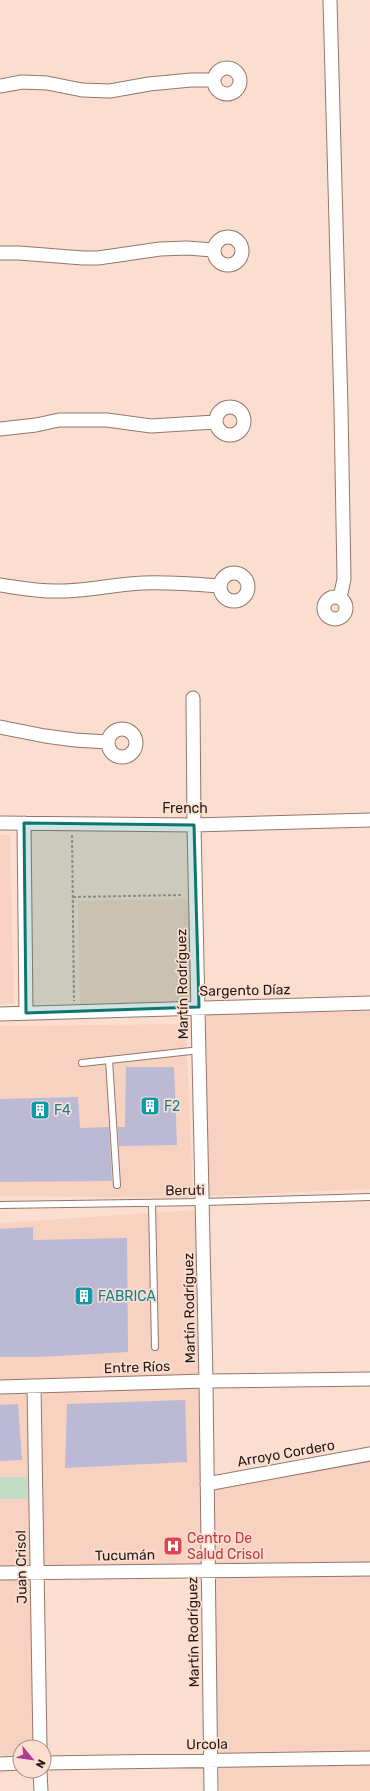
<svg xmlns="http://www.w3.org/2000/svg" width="370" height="1791" viewBox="0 0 370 1791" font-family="Rubik,sans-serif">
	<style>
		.built { fill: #f7d2c1 }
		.green { fill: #c2dcc6 }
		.building { fill: #bbb9d4 }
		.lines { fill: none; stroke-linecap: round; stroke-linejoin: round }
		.lane-casing { stroke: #92776b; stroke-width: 8 }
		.street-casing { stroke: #92776b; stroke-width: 15 }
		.path { stroke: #a89288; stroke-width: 2; stroke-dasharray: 3 2; stroke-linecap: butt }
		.lane { stroke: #fff; stroke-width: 6 }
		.street { stroke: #fff; stroke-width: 13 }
		.marked { fill: #0f766e; fill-opacity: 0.2; stroke: #0f766e; stroke-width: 3; stroke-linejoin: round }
		.labels { text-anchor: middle; stroke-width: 3.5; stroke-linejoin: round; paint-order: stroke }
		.street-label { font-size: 14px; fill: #231914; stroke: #fcded1 }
		.culture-label { font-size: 14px; fill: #0d838f; stroke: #fcded1; text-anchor: start }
		.health-label { font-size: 14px; fill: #be3a42; stroke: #fcded1; text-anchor: start }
	</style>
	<rect width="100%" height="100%" fill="#fcded1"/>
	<!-- built -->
	<path class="built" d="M0 835H10L14 1003 0 1004Z
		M190 899 191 1001 80 1004 78 901Z
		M370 1011V1189L209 1196 204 1013Z
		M181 1024 186 1028 193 1192 187 1198 0 1196V1026Z
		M195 1210 201 1488 370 1460V1791H220L212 1564 29 1567 35 1747H20V1755H0V1223Z"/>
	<!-- green -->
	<path class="green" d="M0 1477H27L28 1499H0Z"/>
	<!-- building -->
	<path class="building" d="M126 1067H174L177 1145 119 1146 118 1127H125Z
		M78 1097 80 1128 109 1127 112 1181 0 1182V1099Z
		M33 1227V1240L127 1238 128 1352 40 1357H0V1229Z
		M185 1400 187 1462 65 1468 67 1404Z
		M18 1404 22 1460 0 1461V1405Z"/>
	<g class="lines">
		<!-- lane casing -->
		<g class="lane-casing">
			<path id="lane" d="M109 1060 117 1185
				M82 1063 200 1050
				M152 1203 155 1347
				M0 1205 203 1202 370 1197"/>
		</g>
		<!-- street casing -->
		<g class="street-casing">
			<path id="street" d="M330 0 341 408 344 579 340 598
				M214 81a13 13 0 1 1 26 0a13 13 0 1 1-26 0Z
				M0 86 22 82 47 83 82 90 110 91 149 84 191 80H214
				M214 251a14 14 0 1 1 28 0a14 14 0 1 1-28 0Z
				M0 253H19L83 258H98L160 249 187 248 213 250
				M216 421a14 14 0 1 1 28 0a14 14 0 1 1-28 0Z
				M0 429 36 425 59 420H107L151 426 215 422
				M220 587a14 14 0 1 1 28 0a14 14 0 1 1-28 0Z
				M0 585C20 588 40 592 61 591 88 591 115 584 143 583 168 582 194 584 219 586
				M324 608a11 11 0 1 1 22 0a11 11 0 1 1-22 0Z
				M193 698 194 825 206 1381 211 1791
				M0 727 45 736 75 740 108 742
				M108 743a14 14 0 1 1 28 0a14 14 0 1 1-28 0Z
				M0 823 194 825 370 820
				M24 823 26 1013
				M0 1014 370 1003
				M34 1386 40 1747
				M0 1387 206 1381 370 1379
				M207 1484 370 1454
				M0 1573 370 1569
				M44 1763 370 1758
				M0 1764 20 1763
				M40 1771 41 1791"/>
		</g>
		<!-- path -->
		<path class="path" d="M72 835 74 1001
			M73 897 183 895"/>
		<!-- lane -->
		<use href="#lane" class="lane"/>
		<!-- street -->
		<use href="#street" class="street"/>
	</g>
	<!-- marked area -->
	<path class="marked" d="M24 823 194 825 199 1007 26 1013Z"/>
	<!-- icons -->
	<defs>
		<g id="building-square" transform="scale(1)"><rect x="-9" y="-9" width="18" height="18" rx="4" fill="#0f9aa8" stroke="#fcded1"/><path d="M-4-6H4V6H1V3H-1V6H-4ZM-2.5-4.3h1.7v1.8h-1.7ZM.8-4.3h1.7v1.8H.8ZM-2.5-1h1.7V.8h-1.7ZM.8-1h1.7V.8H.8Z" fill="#fff"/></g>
		<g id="hospital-square" transform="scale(1)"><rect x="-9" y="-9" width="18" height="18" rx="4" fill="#e0444e" stroke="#fcded1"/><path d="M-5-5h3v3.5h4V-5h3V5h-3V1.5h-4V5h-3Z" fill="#fff"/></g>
	</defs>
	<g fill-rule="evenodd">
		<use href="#building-square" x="150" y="1106"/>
		<use href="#building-square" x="40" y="1110"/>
		<use href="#building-square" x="84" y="1296"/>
		<use href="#hospital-square" x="173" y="1546"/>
	</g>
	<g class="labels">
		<!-- street labels -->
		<g class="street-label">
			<text x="185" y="813">French</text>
			<text transform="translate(182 984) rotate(-91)" y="5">Martín Rodríguez</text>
			<text transform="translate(245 990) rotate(-1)" y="5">Sargento Díaz</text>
			<text transform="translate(185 1190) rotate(-1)" y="5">Beruti</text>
			<text transform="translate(189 1308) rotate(-91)" y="5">Martín Rodríguez</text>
			<text transform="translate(137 1367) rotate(-2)" y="5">Entre Ríos</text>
			<text transform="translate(286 1453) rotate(-10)" y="5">Arroyo Cordero</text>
			<text transform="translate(125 1555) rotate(-1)" y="5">Tucumán</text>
			<text transform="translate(21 1567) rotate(-91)" y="5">Juan Crisol</text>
			<text transform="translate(193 1632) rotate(-91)" y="5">Martín Rodríguez</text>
			<text transform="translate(207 1744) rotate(-1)" y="5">Urcola</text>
		</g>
		<!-- culture labels -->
		<g class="culture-label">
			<text x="164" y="1111">F2</text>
			<text x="54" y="1115">F4</text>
			<text x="98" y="1301">FABRICA</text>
		</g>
		<!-- health labels -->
		<g class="health-label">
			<text x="187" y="1543">Centro De<tspan x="187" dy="16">Salud Crisol</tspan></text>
		</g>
	</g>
	<!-- north arrow -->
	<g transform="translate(32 1759) rotate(119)"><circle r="19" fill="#fcded1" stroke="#a58f85"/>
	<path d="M0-3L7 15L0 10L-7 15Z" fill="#ad3a94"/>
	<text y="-6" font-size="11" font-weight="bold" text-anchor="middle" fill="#231914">N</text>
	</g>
</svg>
